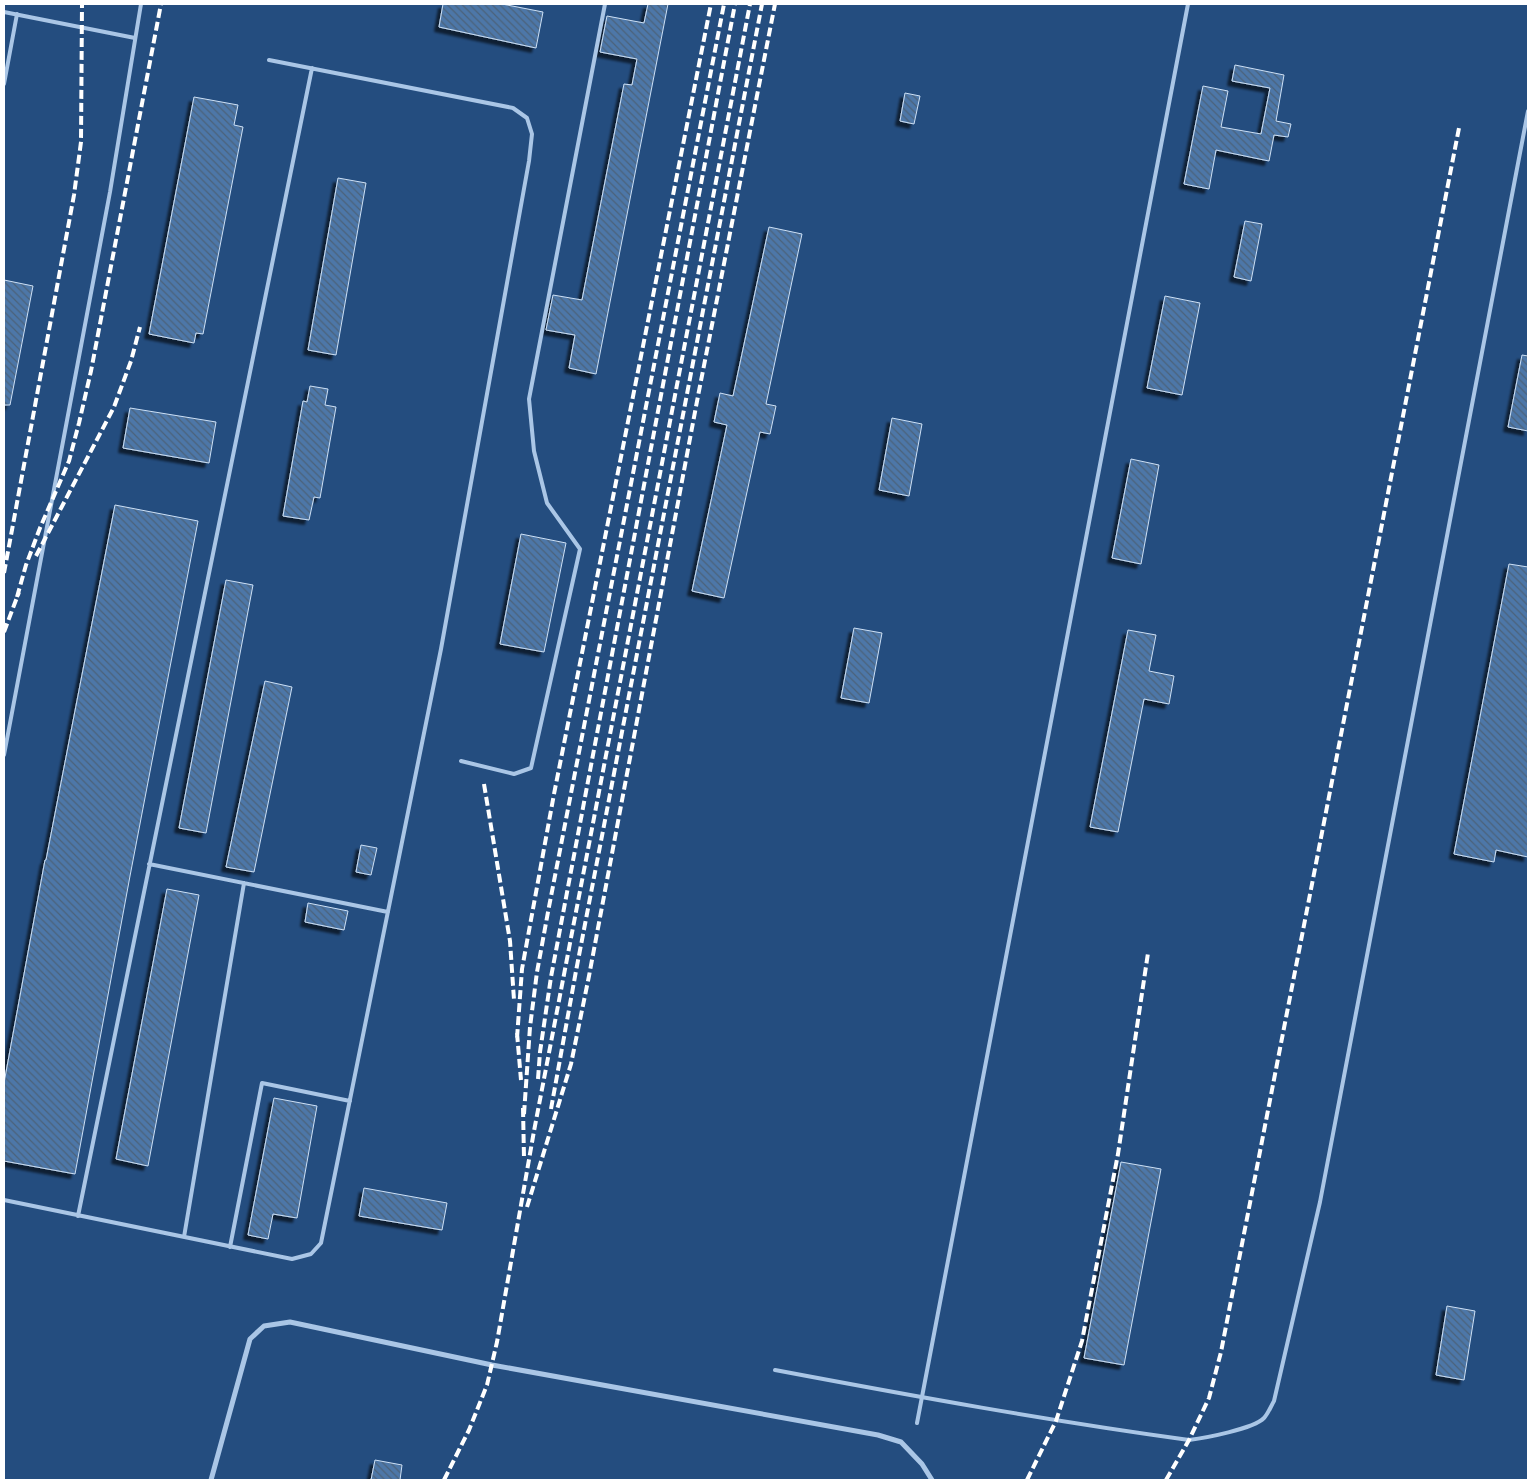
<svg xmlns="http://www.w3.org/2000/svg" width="1532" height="1484" viewBox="0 0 1532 1484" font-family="Inter,sans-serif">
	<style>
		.building { fill: url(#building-back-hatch); stroke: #cde0f5; filter: url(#shadow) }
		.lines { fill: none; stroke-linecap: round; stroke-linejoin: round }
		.service { stroke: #aac6e6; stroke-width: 4 }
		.minor { stroke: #aac6e6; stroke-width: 5 }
		.rail { stroke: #fff; stroke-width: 4; stroke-dasharray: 9 4; stroke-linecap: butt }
	</style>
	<defs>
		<pattern id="building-back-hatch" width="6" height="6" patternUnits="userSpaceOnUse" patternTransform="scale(1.25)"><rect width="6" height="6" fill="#4d77a8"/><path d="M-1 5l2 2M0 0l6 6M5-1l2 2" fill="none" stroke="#4c627a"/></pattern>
		<filter id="shadow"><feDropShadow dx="-4.5" dy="4.5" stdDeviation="1" flood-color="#0009"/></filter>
	</defs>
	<rect width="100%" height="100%" fill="#244d7f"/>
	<!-- building -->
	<path class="building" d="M443 4H502L543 12 536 48 439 27Z
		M648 4H668L596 374 569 368 575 335 546 330 553 295 582 300 624 84 632 85 637 59 600 52 607 16 644 23Z
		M1235 65 1284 75 1276 121 1291 124 1288 137 1274 135 1269 161 1216 150 1209 189 1184 184 1203 86 1228 91 1221 127 1261 134 1270 88 1232 81Z
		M905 93 920 96 914 124 900 121Z
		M194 97 238 105 234 125 243 127 203 334 196 333 194 343 149 334Z
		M338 178 366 183 336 355 308 350Z
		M1245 221 1262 224 1251 281 1234 277Z
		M769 227 802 234 766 404 776 406 770 434 760 432 724 598 692 591 727 425 714 422 720 393 733 396Z
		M4 280 33 286 10 405H4Z
		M1165 296 1200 303 1182 395 1147 388Z
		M1522 355 1528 356V431L1508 427Z
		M310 386 328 389 325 405 336 407 320 498 314 497 309 520 283 516 303 401 307 402Z
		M130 408 216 422 209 463 123 448Z
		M892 418 922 424 909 496 879 490Z
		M1131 459 1159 465 1141 564 1112 558Z
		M115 505 198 521 130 876 75 1174 4 1161V1083L45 860H46Z
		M521 534 566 543 544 652 500 644Z
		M1509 564 1528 567V857L1496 850 1494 862 1454 854Z
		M226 580 253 585 206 833 179 828Z
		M854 628 882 633 869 703 841 698Z
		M1128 630 1156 635 1149 671 1174 676 1169 704 1144 699 1118 832 1090 827Z
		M265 681 292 687 254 872 226 867Z
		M361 845 377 848 371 875 356 872Z
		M167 889 199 895 148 1166 116 1159Z
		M308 903 348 911 344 930 305 922Z
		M274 1098 317 1106 297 1218 273 1214 268 1239 248 1235Z
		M1121 1162 1161 1169 1124 1365 1084 1358Z
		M364 1188 447 1203 442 1230 359 1216Z
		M1447 1306 1475 1311 1464 1380 1436 1375Z
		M375 1460 402 1465 400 1480H371Z"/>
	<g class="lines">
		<!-- service -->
		<path class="service" d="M4 12 135 38
			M4 84 17 14
			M4 755 110 192 141 4
			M461 761 514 774 531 768 580 549 547 503 534 451 529 399 605 4
			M149 864 388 912
			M4 1200 292 1259 311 1254 321 1243 441 649 529 161 532 134 527 118 513 108 269 60
			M78 1216 312 68
			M184 1237 244 883
			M230 1247 262 1083 350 1101
			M775 1370C913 1396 1050 1421 1189 1440 1205 1438 1253 1429 1264 1418 1268 1414 1271 1406 1274 1401L1320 1202 1528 111
			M917 1423 1188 4"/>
		<!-- minor -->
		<path class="minor" d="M211 1480 250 1339 264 1326 290 1322 492 1365 878 1435 901 1442 922 1464 932 1480"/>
		<!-- rail -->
		<path class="rail" d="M36 556 114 407 131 361 140 327
			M4 573 74 195 81 142 82 4
			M17 597 26 565 40 528 69 461 79 423 91 371 161 4
			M4 632 19 592
			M484 784 510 941 514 1000
			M517 1033 521 1080
			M517 1038 522 969 554 794 711 4
			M538 1079 540 1052 551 977 735 4
			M523 1108 524 1158
			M551 1109 576 971 762 4
			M524 1114 530 1027 537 972 548 912 724 4
			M527 1207 571 1064 589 976 698 396 775 4
			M444 1480 469 1430 487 1385 497 1342 534 1131 750 4
			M1027 1480 1056 1421 1082 1341 1118 1154 1148 953
			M1166 1480 1189 1440 1209 1398 1221 1352 1459 128"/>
	</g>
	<!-- border -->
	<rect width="1532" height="1484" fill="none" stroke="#ffffff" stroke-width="10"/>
</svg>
